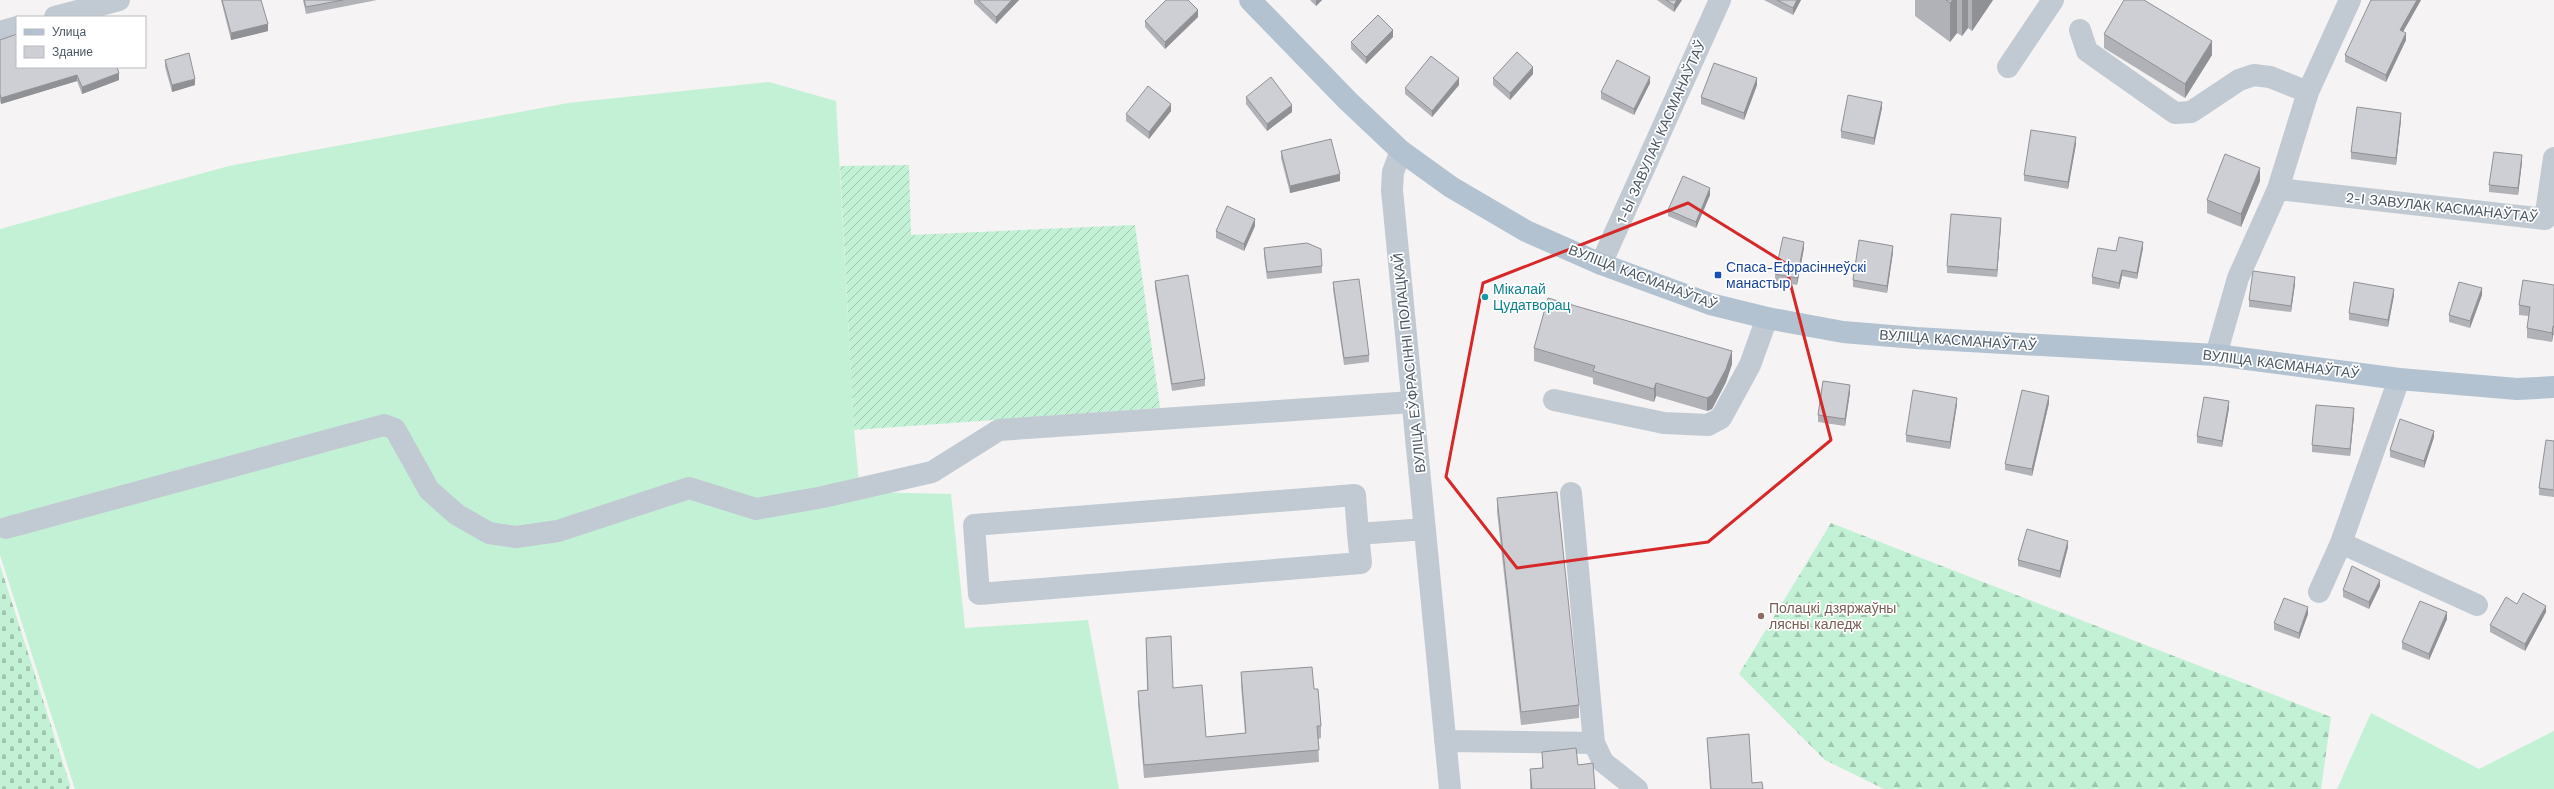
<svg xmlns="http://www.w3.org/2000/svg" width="2554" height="789" viewBox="0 0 2554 789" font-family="'Work Sans',sans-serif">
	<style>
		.grass { fill: #c3f1d5 }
		.forest { fill: url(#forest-firs) }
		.cemetery { fill: url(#cemetery-stones) }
		.garden { fill: url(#garden-furrows) }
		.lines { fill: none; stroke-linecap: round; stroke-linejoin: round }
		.minor { stroke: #c1cad2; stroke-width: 22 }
		.major { stroke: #b3c2d1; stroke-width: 22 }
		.wall { fill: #b0b2b7 }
		.shaded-wall { fill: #909195 }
		.building { fill: #cdcfd5; stroke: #909195 }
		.marked { fill: none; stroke: #d62828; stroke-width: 3; stroke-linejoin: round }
		.transit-dot { fill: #1a4fb4; stroke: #fff; stroke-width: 1.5 }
		.culture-dot { fill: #0f9aa8; stroke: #fff; stroke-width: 1.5 }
		.education-dot { fill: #8d6e63; stroke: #fff; stroke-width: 1.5 }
		.labels { text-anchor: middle; stroke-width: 3.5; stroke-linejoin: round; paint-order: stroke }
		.street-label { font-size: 14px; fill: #4a5661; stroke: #fff }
		.transit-label { font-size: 14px; fill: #164399; stroke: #fff; text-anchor: start }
		.culture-label { font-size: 14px; fill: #0d838f; stroke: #fff; text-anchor: start }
		.education-label { font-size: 14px; fill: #785e54; stroke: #fff; text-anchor: start }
	</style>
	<defs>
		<pattern id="forest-firs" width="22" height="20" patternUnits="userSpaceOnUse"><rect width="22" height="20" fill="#c3f1d5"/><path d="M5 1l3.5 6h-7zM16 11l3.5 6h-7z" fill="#a0c6b0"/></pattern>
		<pattern id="cemetery-stones" width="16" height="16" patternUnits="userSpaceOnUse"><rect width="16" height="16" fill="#c3f1d5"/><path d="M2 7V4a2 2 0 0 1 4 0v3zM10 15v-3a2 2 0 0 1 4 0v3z" fill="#a0c6b0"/></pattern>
		<pattern id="garden-furrows" width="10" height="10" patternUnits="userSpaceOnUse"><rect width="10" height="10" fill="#c3f1d5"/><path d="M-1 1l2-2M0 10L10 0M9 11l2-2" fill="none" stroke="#a0c6b0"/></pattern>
	</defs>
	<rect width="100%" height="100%" fill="#f5f3f3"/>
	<!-- grass -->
	<path class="grass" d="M769 82 836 101 854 430 860 492 951 494 965 628 1088 620 1119 789H75L0 555V229L229 166 568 103Z
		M2371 713 2479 769 2554 731V789H2337Z"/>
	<!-- forest -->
	<path class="forest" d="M1831 523 2331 717 2321 789H1884L1825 760 1739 674Z"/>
	<!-- cemetery -->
	<path class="cemetery" d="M0 565 70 785 69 789H0Z"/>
	<!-- garden -->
	<path class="garden" d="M909 165 911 235 1135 225 1160 408 854 430 840 166Z"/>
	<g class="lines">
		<!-- minor -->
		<path class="minor" d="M55 17 119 0
			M2080 30 2087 51 2175 113 2191 112 2239 80 2254 75 2270 77 2308 92
			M0 32 17 27
			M2008 67 2053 0
			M1401 151 1393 172 1392 190 1450 789
			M2278 189 2545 219 2554 158
			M1601 264 1720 0
			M2216 355 2238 278 2278 189 2308 92 2350 0
			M1554 400 1664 423 1708 425 1721 418 1750 365 1767 318
			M1571 493 1594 743
			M6 528 384 425 395 429 429 490 456 514 489 533 516 537 558 531 689 488 756 509 823 497 932 472 999 430 1412 402
			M1358 534 1355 495 974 525 979 594 1361 563 1358 534 1425 529
			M2341 543 2477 605
			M2319 592 2341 543 2399 379
			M1445 741 1594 743 1603 762 1637 789"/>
		<!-- major -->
		<path class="major" d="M1250 0 1348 101 1401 151 1451 187 1526 231 1601 264 1710 304 1767 318 1843 332 1916 338 2216 355 2399 379 2517 389 2554 387"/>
	</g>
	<!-- wall -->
	<path class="wall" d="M221 0H261L268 31 231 40Z
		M303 0H377L306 14Z
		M974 0H1019L996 24 974 3Z
		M1310 0H1322L1316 6Z
		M1657 0H1682L1674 12Z
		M1764 0H1801L1793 15Z
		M1915 0H1993L1972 31 1968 28 1962 36 1957 33 1950 42 1915 16Z
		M2421 0 2403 32 2406 40 2386 82 2345 62V55Z
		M1198 17 1165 49 1145 27V21Z
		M2104 34 2212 55 2185 98 2104 48Z
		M1393 37 1366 64 1351 49V42Z
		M0 40 119 80 82 94 77 81 1 104 0 101Z
		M165 60 195 85 172 92 165 67Z
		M1533 74 1510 100 1493 85V78Z
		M1650 83 1634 115 1601 99V92Z
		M1459 85 1432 117 1405 94V88Z
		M1757 85 1744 120 1701 104V97Z
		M1246 97 1292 112 1267 131 1246 104Z
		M1882 108 1874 145 1841 138V131Z
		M1171 111 1149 139 1126 121V114Z
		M2401 120 2396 165 2351 159V152Z
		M2076 144 2068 189 2024 181V175Z
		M1281 151 1340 181 1290 193 1281 158Z
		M2522 162 2518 195 2489 192V185Z
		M2260 181 2241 227 2207 213V200Z
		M1710 195 1696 228 1668 216V210Z
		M2001 225 1997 277 1947 273V266Z
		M1255 226 1244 251 1216 238V231Z
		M1264 248 1322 266V273L1267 279 1264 255Z
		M1804 248 1797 285 1775 281V274Z
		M2143 248 2137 279 2122 276 2119 289 2092 284V277L2116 251Z
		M1893 252 1887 293 1853 287V280Z
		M1155 281 1205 379V386L1172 391 1155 288Z
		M1333 282 1369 355V362L1344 365 1333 289Z
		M2295 284 2291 312 2249 307V300Z
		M2554 285V335H2553L2552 342 2527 338V328L2529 316 2519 315V305Z
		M2394 295 2388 327 2349 320V313Z
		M2482 295 2470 328 2449 322V315Z
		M1534 348 1732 364 1726 382 1712 409 1707 411 1656 396 1654 402 1593 384V378L1534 361Z
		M1850 392 1845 426 1818 422V415Z
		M2049 403 2032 476 2005 470V464Z
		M1957 404 1950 449 1906 442V435Z
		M2229 408 2222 447 2197 443V436Z
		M2354 415 2350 456 2312 452V445Z
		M2434 437 2424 468 2390 457V450Z
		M2554 441V497L2539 495V488Z
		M1497 498 1579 705V718L1521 725 1497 512Z
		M2068 547 2060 578 2018 566V560Z
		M2380 586 2369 609 2343 597V590Z
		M2517 604 2546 612 2525 651 2490 632V625Z
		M2308 614 2299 639 2274 630V623Z
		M2447 619 2429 660 2402 649V642Z
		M1146 638 1173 688 1206 737 1245 733 1241 685V672L1314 689 1321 726V738L1318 739 1319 762 1144 778 1138 703V691L1147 690Z
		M1707 738 1752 783 1763 789H1710Z
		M1542 752 1578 765 1595 789H1530V769L1542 768Z"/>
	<!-- shaded-wall -->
	<path class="shaded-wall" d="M1012 0H1019L996 24V17Z
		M1316 0H1322L1316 6Z
		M1677 0H1682L1674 12V5Z
		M1797 0H1801L1793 15V8Z
		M1953 0H1957V33L1950 42V3Z
		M1962 0H1968V28L1962 36Z
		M1972 0H1993L1972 31Z
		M2417 0H2421L2400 37V30Z
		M1198 10V17L1165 49V42Z
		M268 24V31L231 40V33Z
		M1393 30V37L1366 64V57Z
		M2406 33V40L2386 82V75Z
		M2212 41V55L2185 98V84Z
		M1533 67V74L1510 100V93Z
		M119 73V80L82 94V87Z
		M77 75V81L1 104V98Z
		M1650 77V83L1634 115V109Z
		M1459 78V85L1432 117V111Z
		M1757 78V85L1744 120V113Z
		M195 79V85L172 92V85Z
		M1882 102V108L1874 145V138Z
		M1171 104V111L1149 139V132Z
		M1292 105V112L1267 131V124Z
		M2401 113V120L2396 165V158Z
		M2076 137V144L2068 189V182Z
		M2522 155V162L2518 195V188Z
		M2260 168V181L2241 227V214Z
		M1340 174V181L1290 193V186Z
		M1710 188V195L1696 228V222Z
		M2001 218V225L1997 277V270Z
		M1255 219V226L1244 251V244Z
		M1804 242V248L1797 285V278Z
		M2143 242V248L2137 279V273Z
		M1893 246V252L1887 293V286Z
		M2122 270V276L2119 289V283Z
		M2295 277V284L2291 312V306Z
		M2482 288V295L2470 328V321Z
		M2394 289V295L2388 327V320Z
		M2553 326V335L2552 342V333Z
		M1732 351V364L1726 382 1712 409 1707 411V398Z
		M1656 383V396L1654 402V389Z
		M1850 385V392L1845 426V419Z
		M2049 396V403L2032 476V469Z
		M1957 398V404L1950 449V442Z
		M2229 401V408L2222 447V441Z
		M2354 408V415L2350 456V449Z
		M2434 431V437L2424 468V461Z
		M2068 541V547L2060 578V571Z
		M2380 580V586L2369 609V602Z
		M2546 606V612L2525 651V644Z
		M2308 607V614L2299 639V633Z
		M2447 612V619L2429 660V654Z"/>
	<!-- building -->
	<path class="building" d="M222 0H261L268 24 231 33Z
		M304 0H343L306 7Z
		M978 0H1012L996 17Z
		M1166 0H1188L1198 10 1165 42 1145 21Z
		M1666 0H1677L1674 5Z
		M1777 0H1797L1793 8Z
		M1946 0H1953L1950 3Z
		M2124 0H2144L2212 41 2185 84 2104 34Z
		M2371 0H2417L2400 30 2406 33 2386 75 2345 55Z
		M1378 15 1393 30 1366 57 1351 42Z
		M17 34V67H117L119 73 82 87 77 75 1 98 0 94V40Z
		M1517 52 1533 67 1510 93 1493 78Z
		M189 53 195 79 172 85 165 60Z
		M1431 56 1459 78 1432 111 1405 88Z
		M1617 60 1650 77 1634 109 1601 92Z
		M1714 63 1757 78 1744 113 1701 97Z
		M1271 77 1292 105 1267 124 1246 97Z
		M1148 86 1171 104 1149 132 1126 114Z
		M1848 95 1882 102 1874 138 1841 131Z
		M2357 107 2401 113 2396 158 2351 152Z
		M2031 130 2076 137 2068 182 2024 175Z
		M1331 139 1340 174 1290 186 1281 151Z
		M2494 152 2522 155 2518 188 2489 185Z
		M2225 154 2260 168 2241 214 2207 200Z
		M1683 176 1710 188 1696 222 1668 210Z
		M1227 206 1255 219 1244 244 1216 231Z
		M1951 214 2001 218 1997 270 1947 266Z
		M1783 237 1804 242 1797 278 1775 274Z
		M2119 237 2143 242 2137 273 2122 270 2119 283 2092 277 2098 248 2116 251Z
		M1859 240 1893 246 1887 286 1853 280Z
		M1307 243 1321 249 1322 266 1267 272 1264 248Z
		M2253 271 2295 277 2291 306 2249 300Z
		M1188 275 1205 379 1172 384 1155 281Z
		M1359 279 1369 355 1344 358 1333 282Z
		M2523 280 2554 285V326H2553L2552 333 2527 328 2530 307 2519 305Z
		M2354 282 2394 289 2388 320 2349 313Z
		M2459 282 2482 288 2470 321 2449 315Z
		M1548 298 1732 351 1726 369 1712 395 1707 398 1656 383 1654 389 1593 371 1595 366 1534 348Z
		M1823 381 1850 385 1845 419 1818 415Z
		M1913 390 1957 398 1950 442 1906 435Z
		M2022 390 2049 396 2032 469 2005 464Z
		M2204 397 2229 401 2222 441 2197 436Z
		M2316 405 2354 408 2350 449 2312 445Z
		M2400 419 2434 431 2424 461 2390 450Z
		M2546 440 2554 441V490L2539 488Z
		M1557 492 1579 705 1521 712 1497 498Z
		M2027 529 2068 541 2060 571 2018 560Z
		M2352 566 2380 580 2369 602 2343 590Z
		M2523 593 2546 606 2525 644 2490 625 2506 597 2517 604Z
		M2284 598 2308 607 2299 633 2274 623Z
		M2420 601 2447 612 2429 654 2402 642Z
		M1171 636 1173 688 1202 685 1206 737 1246 733 1241 672 1312 667 1314 689H1318L1321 726H1317L1319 750 1144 765 1138 691 1148 690 1146 638Z
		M1749 734 1752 783 1762 782 1763 789H1711L1707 738Z
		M1576 748 1578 765 1593 763 1595 789H1532L1530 769 1543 768 1542 752Z"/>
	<!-- marked area -->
	<path class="marked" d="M1688 203 1785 263 1831 440 1708 542 1517 568 1446 477 1483 283Z"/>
	<!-- markers -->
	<rect class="transit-dot" x="1714" y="271" width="8" height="8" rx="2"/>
	<circle class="culture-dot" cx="1485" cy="297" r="4"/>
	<circle class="education-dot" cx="1761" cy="616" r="4"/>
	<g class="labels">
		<!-- street labels -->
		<g class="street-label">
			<text transform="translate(1661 132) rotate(-66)" y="5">1-Ы ЗАВУЛАК КАСМАНАЎТАЎ</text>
			<text transform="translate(2442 207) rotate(6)" y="5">2-І ЗАВУЛАК КАСМАНАЎТАЎ</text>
			<text transform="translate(1643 277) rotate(21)" y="5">ВУЛІЦА КАСМАНАЎТАЎ</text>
			<text transform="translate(1958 340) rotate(4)" y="5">ВУЛІЦА КАСМАНАЎТАЎ</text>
			<text transform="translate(1409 363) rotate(-96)" y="5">ВУЛІЦА ЕЎФРАСІННІ ПОЛАЦКАЙ</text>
			<text transform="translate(2281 364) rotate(7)" y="5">ВУЛІЦА КАСМАНАЎТАЎ</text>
		</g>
		<!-- transit labels -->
		<g class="transit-label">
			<text x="1726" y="272">Спаса-Ефрасіннеўскі<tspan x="1726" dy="16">манастыр</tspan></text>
		</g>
		<!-- culture labels -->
		<g class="culture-label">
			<text x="1493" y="294">Мікалай<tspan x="1493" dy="16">Цудатворац</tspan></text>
		</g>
		<!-- education labels -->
		<g class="education-label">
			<text x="1769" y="613">Полацкі дзяржаўны<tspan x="1769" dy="16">лясны каледж</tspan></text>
		</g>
	</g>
	<!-- legend -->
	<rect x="16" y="16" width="130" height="52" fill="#ffffff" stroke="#b7bbc0"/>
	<rect x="24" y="29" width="20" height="6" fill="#b3c2d1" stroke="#b7bbc0"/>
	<text x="52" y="36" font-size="12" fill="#4a5661">Улица</text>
	<rect x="24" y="46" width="20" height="12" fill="#cdcfd5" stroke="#b7bbc0"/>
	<text x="52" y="56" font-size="12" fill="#4a5661">Здание</text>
</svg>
